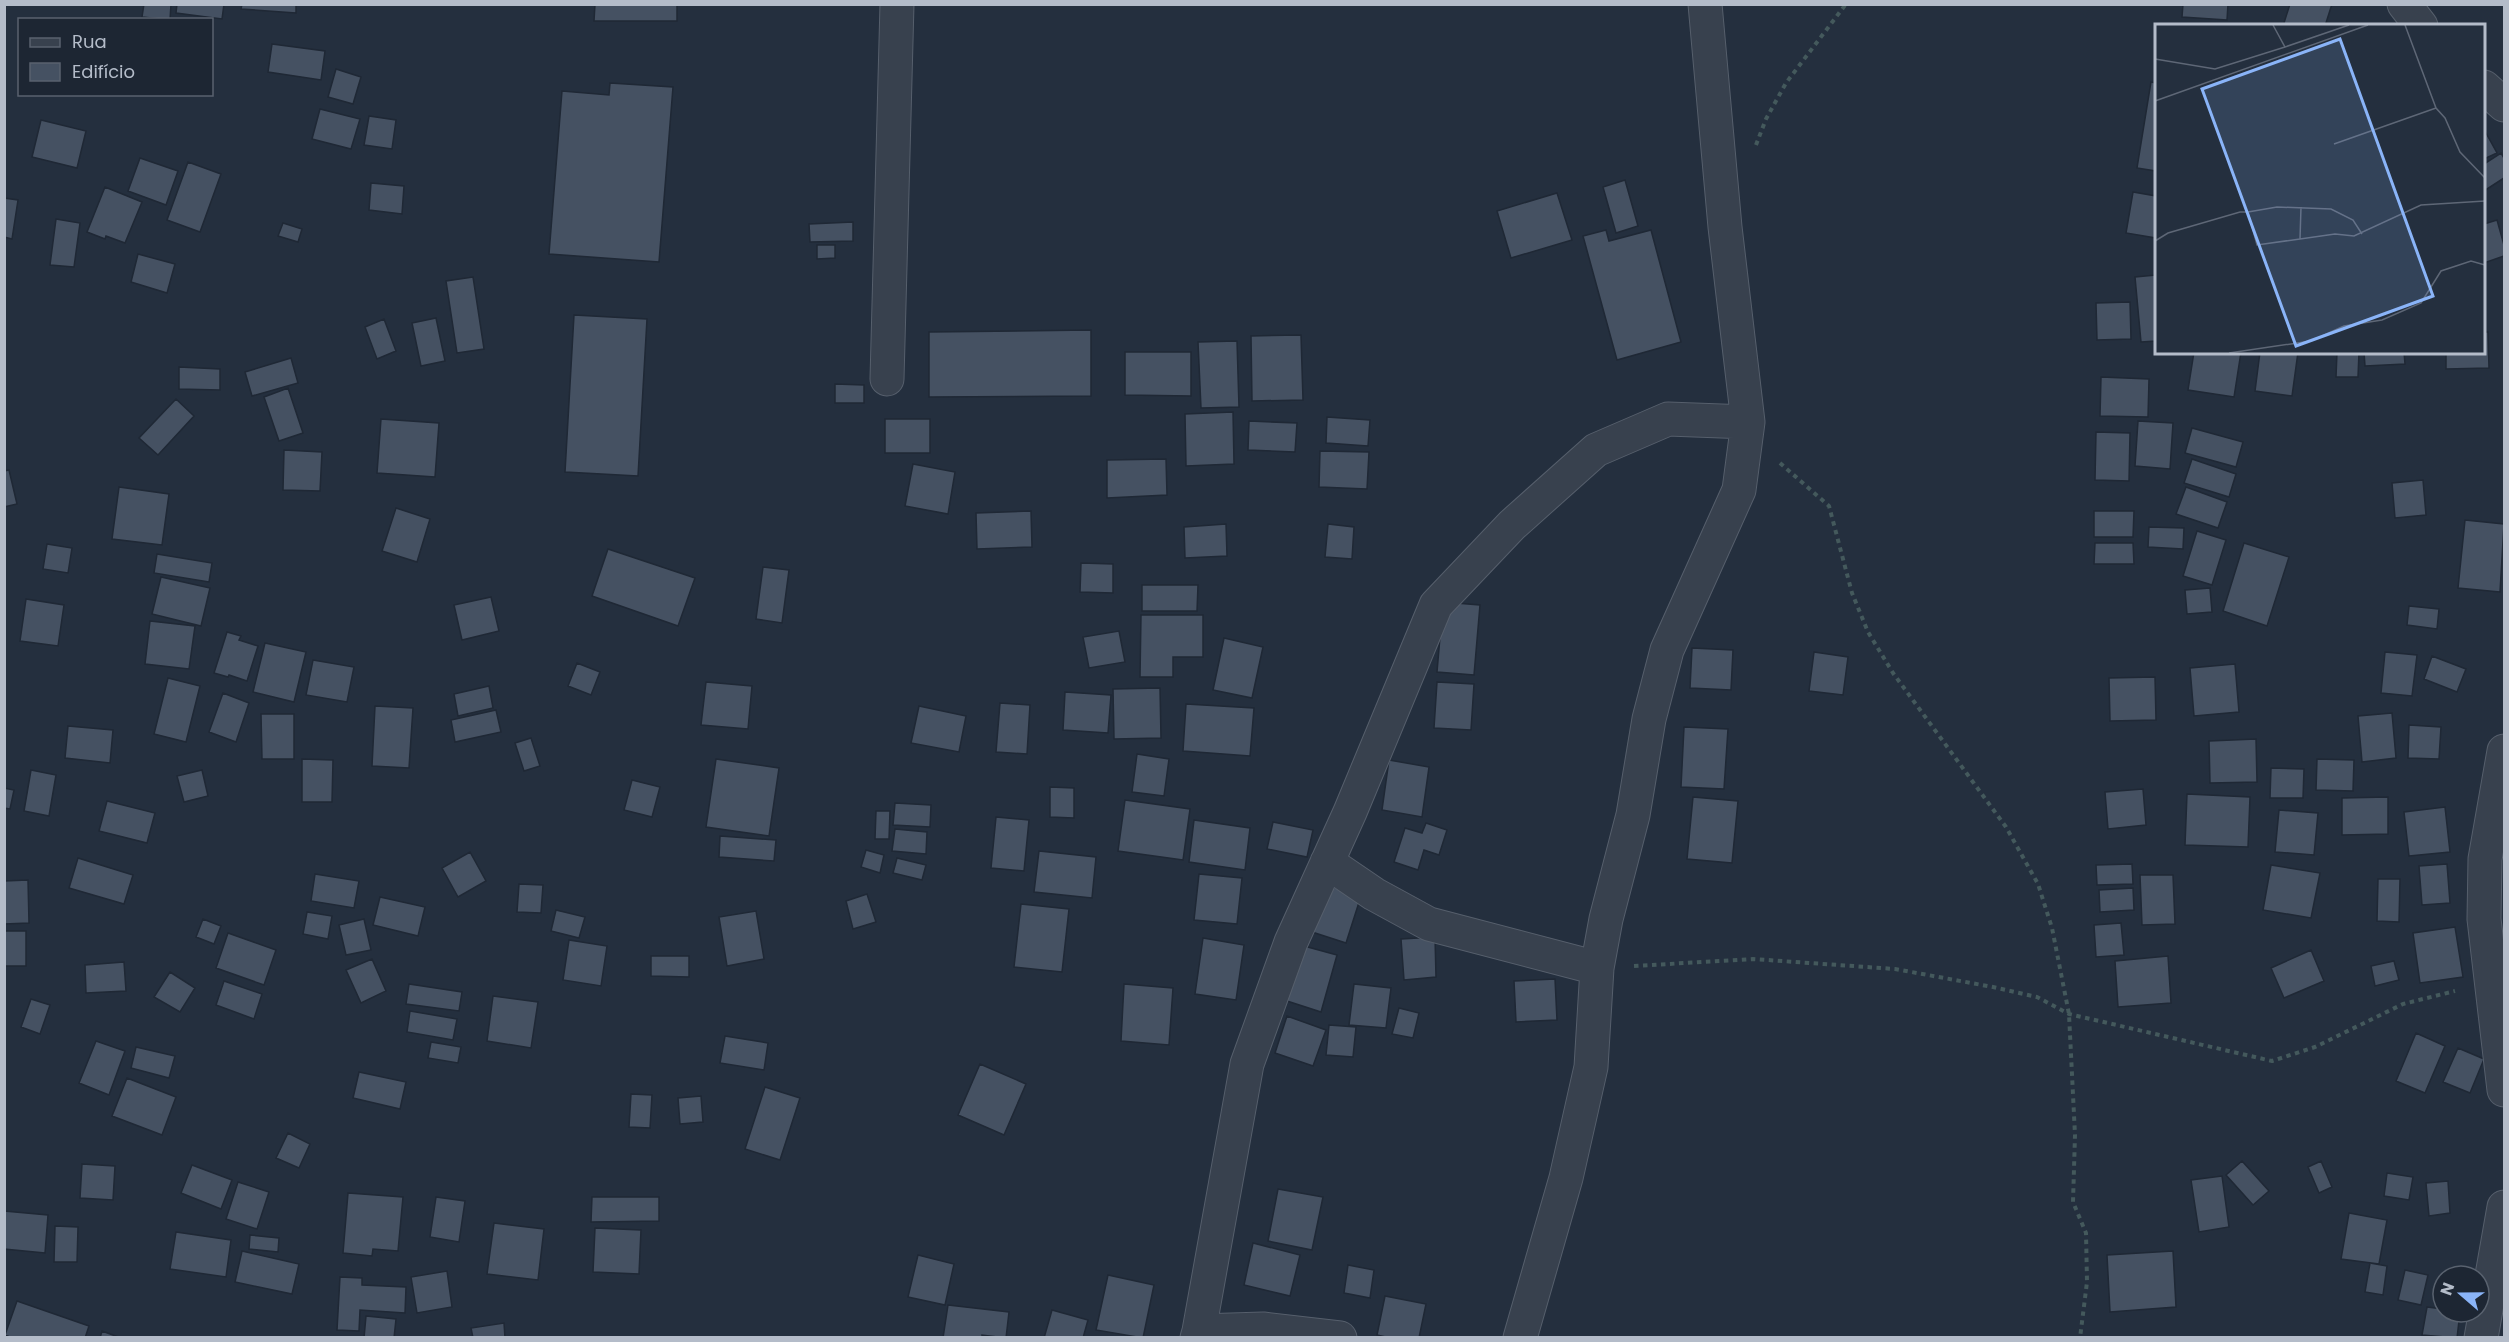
<svg xmlns="http://www.w3.org/2000/svg" width="2509" height="1342" viewBox="0 0 2509 1342" font-family="Poppins,sans-serif">
	<style>
		.building { fill: #455162; stroke: #1f2835; stroke-width: 1.5 }
		.lines { fill: none; stroke-linecap: round; stroke-linejoin: round }
		.minor-casing { stroke: #565f6c; stroke-width: 35 }
		.path { stroke: #44595c; stroke-width: 4; stroke-dasharray: 4.5 4.5; stroke-linecap: butt }
		.minor { stroke: #38414e; stroke-width: 33 }
		.inset-road { fill: none; stroke: #5e6776; stroke-width: 1.5 }
		.view { fill: #8ab4f8; fill-opacity: 0.15; stroke: #8ab4f8; stroke-width: 3 }
		.inset-edge { fill: none; stroke: #b4bcc9; stroke-width: 3 }
	</style>
	<rect width="100%" height="100%" fill="#242f3e"/>
	<!-- building -->
	<path class="building" d="M144 4H171L170 20 142 17Z
		M177 4H224L222 19 176 13Z
		M242 4H296V13L241 9Z
		M595 4H677V21H594Z
		M2183 4H2228L2227 20 2182 17Z
		M2290 4H2332L2325 26H2283Z
		M272 44 325 51 321 80 268 72Z
		M336 69 361 77 353 104 328 97Z
		M2151 82 2156 83V171L2137 168Z
		M610 83 673 87 659 262 549 254 562 91 609 95Z
		M320 109 360 119 351 149 312 139Z
		M369 116 396 120 392 149 364 145Z
		M41 120 86 131 77 168 32 157Z
		M2486 133 2497 153 2484 159V135Z
		M2501 153 2504 158V178L2484 191V164Z
		M140 158 178 171 166 205 128 191Z
		M188 162 221 174 200 232 167 220Z
		M1625 180 1638 226 1616 233 1603 187Z
		M371 183 404 186 402 214 369 210Z
		M105 187 142 202 125 243 106 236 105 239 87 232Z
		M2133 192 2156 196V238L2126 233Z
		M1557 193 1572 240 1511 258 1497 211Z
		M4 198 18 200 12 239 4 237Z
		M56 219 80 223 74 267 50 265Z
		M2497 220 2504 245V256L2484 263V224Z
		M853 222V241L810 242 809 224Z
		M283 223 302 229 298 242 278 236Z
		M1606 230 1609 241 1651 230 1681 342 1617 360 1583 236Z
		M817 245H835V258L817 259Z
		M138 254 175 264 167 293 131 282Z
		M2156 275V341L2141 342 2135 277Z
		M473 277 484 349 457 353 446 281Z
		M2130 302 2131 339 2097 340 2096 303Z
		M574 315 647 319 638 476 565 472Z
		M436 318 445 361 421 366 412 323Z
		M384 319 396 351 377 359 365 327Z
		M1091 330V396L929 397V332Z
		M2484 332H2488L2489 368 2446 369V352H2484Z
		M1301 335 1303 400 1252 401 1251 336Z
		M1237 341 1239 407 1201 408 1198 342Z
		M1125 352H1191V396L1125 395Z
		M2194 352H2241L2234 397 2188 390Z
		M2260 352H2298L2292 396 2255 391Z
		M2337 352H2359L2358 377H2336Z
		M2364 352H2404L2405 364 2365 366Z
		M291 358 298 383 252 396 245 372Z
		M179 367 220 369V390L179 389Z
		M2101 377 2149 379 2148 417 2100 416Z
		M835 384 864 385V403H835Z
		M288 388 303 433 279 441 264 397Z
		M176 399 194 416 158 455 139 438Z
		M1233 412 1234 464 1186 466 1185 414Z
		M1327 417 1370 420 1368 446 1326 443Z
		M381 419 439 423 435 477 377 473Z
		M885 419H930V453H885Z
		M1249 421 1297 423 1295 452 1248 450Z
		M2138 421 2173 423 2170 469 2135 466Z
		M2192 428 2243 442 2236 467 2185 453Z
		M2096 432 2130 433 2129 481 2095 480Z
		M284 450 322 452 320 491 283 490Z
		M1320 451 1369 452 1367 489 1319 487Z
		M1166 459 1167 495 1107 498V460Z
		M2192 459 2236 474 2229 497 2184 483Z
		M913 464 955 472 948 514 905 506Z
		M9 470 17 504 4 507V471Z
		M2423 480 2426 515 2395 518 2392 483Z
		M119 487 169 494 162 545 112 539Z
		M2186 487 2227 502 2218 528 2176 514Z
		M396 508 430 519 417 562 382 551Z
		M1031 511 1032 547 977 549 976 513Z
		M2094 511H2134L2133 537H2094Z
		M2465 520 2504 524 2500 592 2458 588Z
		M1226 524 1227 556 1185 558 1184 527Z
		M1328 524 1354 527 1352 559 1325 557Z
		M2149 527 2184 528 2183 549 2148 547Z
		M2197 531 2226 540 2212 585 2183 576Z
		M2095 543H2133L2134 564H2094Z
		M2244 543 2289 557 2267 626 2223 611Z
		M47 544 72 548 68 573 43 569Z
		M608 549 695 578 678 626 592 596Z
		M157 554 212 563 209 582 154 573Z
		M1081 563 1113 564V593L1080 592Z
		M763 567 789 570 782 623 756 619Z
		M161 577 210 588 201 626 152 614Z
		M1142 585H1198L1197 611H1142Z
		M2210 588 2212 612 2187 614 2185 590Z
		M491 597 499 631 462 640 454 605Z
		M26 599 64 605 58 646 20 641Z
		M1443 602 1480 605 1474 675 1437 672Z
		M2409 606 2439 609 2437 629 2407 625Z
		M1141 615H1203V657H1173V677H1140Z
		M150 621 195 626 189 669 145 664Z
		M1119 631 1125 662 1089 668 1083 637Z
		M227 632 241 636 239 640 258 646 247 681 229 675 228 677 214 673Z
		M1224 638 1263 647 1252 698 1213 690Z
		M265 643 306 652 294 702 253 692Z
		M1692 648 1733 650 1731 690 1690 688Z
		M1814 652 1848 657 1843 695 1809 691Z
		M2385 652 2417 655 2412 696 2381 693Z
		M2432 656 2466 669 2457 692 2424 679Z
		M313 660 354 667 347 702 306 695Z
		M577 663 600 672 591 695 568 686Z
		M2235 664 2239 712 2194 716 2190 668Z
		M2155 677 2156 720 2110 721 2109 678Z
		M168 678 200 686 186 742 154 734Z
		M706 682 752 686 748 729 701 725Z
		M1437 682 1474 684 1471 730 1434 728Z
		M489 686 493 708 458 716 454 694Z
		M1160 688 1161 738 1114 739 1113 689Z
		M1065 692 1111 695 1108 733 1063 730Z
		M223 693 249 703 236 742 209 732Z
		M1000 703 1030 705 1027 754 996 752Z
		M1186 704 1254 708 1250 756 1183 751Z
		M375 706 413 708 409 768 372 766Z
		M919 706 966 716 959 752 911 743Z
		M496 710 501 732 455 742 451 720Z
		M2392 713 2396 758 2362 762 2358 716Z
		M261 714H294V759H262Z
		M2409 725 2441 727 2439 759 2408 758Z
		M68 726 113 730 110 763 65 758Z
		M1684 727 1728 729 1724 789 1681 787Z
		M531 738 540 766 524 771 515 743Z
		M2256 739 2257 782 2210 783 2209 741Z
		M1137 754 1169 759 1164 796 1132 792Z
		M302 759 333 760 332 802H302Z
		M716 759 779 768 769 836 706 827Z
		M2317 759 2354 760 2353 791 2316 790Z
		M1389 760 1429 767 1422 817 1382 810Z
		M2271 768 2304 769 2303 798H2270Z
		M31 770 56 775 49 816 24 811Z
		M202 770 208 796 184 802 177 776Z
		M632 780 660 787 652 817 624 810Z
		M1050 787 1074 788V818L1050 817Z
		M4 788 14 790 10 809 4 808Z
		M2143 789 2146 825 2108 829 2105 792Z
		M2187 794 2250 797 2248 847 2185 845Z
		M1693 797 1738 801 1732 863 1687 859Z
		M2388 797V834L2342 835V798Z
		M1125 800 1190 809 1183 860 1118 851Z
		M107 801 155 813 147 843 99 831Z
		M895 803 931 805 930 827 893 825Z
		M2445 807 2450 852 2409 856 2404 812Z
		M2279 810 2318 813 2314 855 2275 852Z
		M876 811H890L889 839H875Z
		M996 817 1029 820 1024 871 991 868Z
		M1194 820 1250 828 1245 870 1189 862Z
		M1273 822 1313 830 1307 857 1267 849Z
		M1426 823 1447 830 1439 855 1424 850 1418 870 1394 862 1405 828 1422 833Z
		M895 829 927 832 926 854 892 851Z
		M720 836 776 840 774 861 719 857Z
		M866 850 884 855 880 873 861 867Z
		M1039 851 1096 857 1092 898 1034 892Z
		M470 852 486 881 458 897 442 868Z
		M78 858 133 875 124 904 69 888Z
		M897 858 926 865 922 880 893 873Z
		M2132 864 2133 884 2097 885 2096 865Z
		M2447 864 2450 903 2422 905 2419 866Z
		M2271 865 2320 873 2311 918 2263 910Z
		M315 874 359 881 354 908 311 901Z
		M1199 874 1242 878 1237 924 1194 920Z
		M2140 875H2173L2175 924 2142 925Z
		M2378 879H2400L2399 922 2377 921Z
		M28 880 29 923 4 924V881Z
		M519 884 543 885 541 913 517 912Z
		M1326 885 1361 896 1346 943 1312 932Z
		M2133 888 2134 910 2100 912 2099 890Z
		M867 894 876 922 853 929 846 901Z
		M380 897 425 907 418 936 373 925Z
		M1021 904 1069 909 1062 972 1014 967Z
		M556 910 585 917 579 938 551 931Z
		M756 911 764 959 727 966 719 917Z
		M307 912 332 916 328 939 303 934Z
		M203 919 221 926 214 944 196 937Z
		M364 919 371 950 346 955 339 925Z
		M2121 923 2124 955 2096 957 2094 925Z
		M2455 927 2463 977 2420 983 2413 933Z
		M4 931H26V966H4Z
		M228 933 276 950 264 985 216 968Z
		M1435 937 1436 977 1404 980 1401 939Z
		M1203 938 1244 945 1236 1000 1195 994Z
		M569 940 607 946 601 986 563 980Z
		M1304 946 1337 955 1321 1012 1287 1001Z
		M2311 950 2324 981 2284 998 2271 968Z
		M651 956H689V977L651 976Z
		M2168 956 2171 1003 2118 1007 2115 961Z
		M372 959 386 991 361 1003 346 970Z
		M2394 961 2399 980 2375 986 2371 966Z
		M124 962 126 991 86 993 85 965Z
		M170 972 195 988 180 1012 154 997Z
		M1555 979 1557 1020 1516 1022 1514 981Z
		M224 981 262 994 254 1019 216 1005Z
		M409 984 462 992 459 1011 406 1004Z
		M1124 984 1173 988 1169 1045 1121 1041Z
		M1354 984 1391 988 1386 1028 1349 1025Z
		M493 996 538 1002 531 1048 487 1041Z
		M31 999 50 1005 40 1034 21 1027Z
		M1399 1008 1419 1013 1413 1038 1392 1034Z
		M410 1011 457 1019 453 1040 407 1032Z
		M1287 1016 1326 1030 1313 1066 1275 1053Z
		M1329 1025 1356 1027 1353 1057 1326 1055Z
		M2416 1033 2445 1046 2425 1093 2396 1081Z
		M725 1036 768 1043 764 1070 720 1063Z
		M96 1041 125 1051 109 1095 79 1083Z
		M431 1042 461 1047 458 1063 428 1058Z
		M136 1047 175 1056 169 1078 131 1068Z
		M2458 1048 2484 1059 2470 1093 2443 1082Z
		M980 1064 1026 1084 1004 1135 958 1115Z
		M359 1072 406 1082 400 1109 353 1098Z
		M127 1078 176 1097 162 1135 112 1116Z
		M765 1087 800 1098 780 1160 745 1149Z
		M631 1094 652 1095 650 1128 629 1127Z
		M701 1096 703 1122 680 1124 678 1098Z
		M288 1133 310 1144 299 1168 276 1158Z
		M2242 1161 2269 1191 2253 1205 2226 1175Z
		M2321 1161 2332 1187 2319 1193 2308 1167Z
		M82 1164 115 1166 113 1200 80 1198Z
		M192 1165 232 1180 221 1209 181 1193Z
		M2387 1173 2413 1177 2409 1200 2384 1196Z
		M2222 1176 2229 1227 2199 1232 2191 1180Z
		M2448 1181 2450 1213 2429 1216 2426 1183Z
		M238 1182 269 1192 257 1229 226 1219Z
		M1278 1189 1323 1197 1312 1250 1268 1241Z
		M348 1193 403 1197 398 1251 373 1249 372 1256 343 1253Z
		M436 1197 465 1201 459 1242 430 1237Z
		M592 1197H659V1221L591 1222Z
		M4 1211 48 1215 45 1253 4 1249Z
		M2349 1213 2387 1220 2379 1264 2341 1259Z
		M494 1223 544 1229 538 1280 487 1274Z
		M55 1226 78 1227 77 1262H54Z
		M595 1228 641 1230 639 1274 593 1272Z
		M176 1232 231 1240 226 1277 170 1269Z
		M250 1235 279 1238 278 1252 249 1249Z
		M1253 1243 1300 1255 1290 1296 1244 1285Z
		M242 1251 299 1264 292 1294 235 1282Z
		M2173 1251 2176 1307 2110 1312 2107 1255Z
		M918 1255 954 1264 945 1305 908 1297Z
		M2370 1263 2387 1266 2383 1295 2365 1292Z
		M1348 1265 1374 1270 1370 1298 1344 1293Z
		M2405 1270 2428 1275 2421 1305 2398 1300Z
		M447 1271 452 1307 417 1313 411 1277Z
		M1108 1275 1154 1285 1143 1338 1096 1330Z
		M340 1277 362 1278V1285L406 1287 405 1313 360 1310 359 1331 337 1330Z
		M1385 1296 1426 1304 1419 1338H1390L1377 1335Z
		M17 1301 89 1326 85 1338H12L5 1335Z
		M948 1305 1009 1312 1006 1338 982 1335V1338H943Z
		M2427 1307 2443 1309V1312H2460L2457 1338 2422 1335Z
		M1052 1310 1088 1320 1083 1338H1044Z
		M366 1316 396 1319 394 1338H364Z
		M504 1323 505 1338H473L471 1328Z
		M102 1331 121 1338H100Z"/>
	<g class="lines">
		<!-- minor casing -->
		<g class="minor-casing">
			<path id="minor" d="M2404 4 2421 26
				M2484 87 2504 105
				M887 379 897 4
				M2504 751 2485 859 2484 919 2504 1090
				M1327 862 1374 894 1429 924 1597 968
				M1199 1331 1247 1064 1291 942 1350 812 1436 605 1512 525 1596 450 1668 419 1748 422
				M1197 1338 1199 1331 1263 1329 1340 1338
				M1520 1338 1566 1178 1591 1067 1597 968 1606 919 1633 815 1649 719 1667 650 1739 490 1748 422 1725 227 1705 4
				M2481 1338 2504 1207"/>
		</g>
		<!-- path -->
		<path class="path" d="M1756 145 1766 119 1786 83 1846 4
			M1780 463 1829 506 1852 593 1868 632 1893 673 2006 827 2038 884 2052 928 2069 1014 2075 1135 2073 1202 2086 1233 2087 1282 2080 1338
			M1634 966 1753 959 1895 969 1993 987 2037 997 2069 1014 2272 1061 2315 1047 2403 1004 2455 991"/>
		<!-- minor -->
		<use href="#minor" class="minor"/>
	</g>
	<!-- overview -->
	<g transform="translate(2155 24)">
		<rect width="330" height="330" fill="#242f3e"/>
		<path class="inset-road" d="M118 1 130 23 194 1M250 1 281 84 290 94 305 128 330 154M0 35 60 45 130 23M0 77 213 1M179 120 281 84M93 188 122 183 176 185 198 196 207 210M145 215 146 183M0 217 13 209 85 188H93L102 221 180 210 199 212 266 181 330 177M74 329 156 317 189 302 227 296 266 279 286 247 316 237 330 241"/>
		<path class="view" d="M185 15 278 272 141 322 47 65Z"/>
		<rect width="330" height="330" class="inset-edge"/>
	</g>
	<!-- border -->
	<rect width="2509" height="1342" fill="none" stroke="#b4bcc9" stroke-width="12"/>
	<!-- legend -->
	<rect x="18" y="18" width="195" height="78" fill="#1d2633" stroke="#59626f" stroke-width="1.5"/>
	<rect x="30" y="38" width="30" height="9" fill="#38414e" stroke="#59626f" stroke-width="1.5"/>
	<text x="72" y="48" font-size="18" fill="#b4bcc9">Rua</text>
	<rect x="30" y="63" width="30" height="18" fill="#455162" stroke="#59626f" stroke-width="1.5"/>
	<text x="72" y="78" font-size="18" fill="#b4bcc9">Edifício</text>
	<!-- north arrow -->
	<g transform="translate(2461 1294) rotate(290)"><circle r="28" fill="#1d2633" stroke="#59626f" stroke-width="1.5"/>
	<path d="M0-4.5L10 22L0 15L-10 22Z" fill="#8ab4f8"/>
	<text y="-9" font-size="16" font-weight="bold" text-anchor="middle" fill="#b4bcc9">N</text>
	</g>
</svg>
